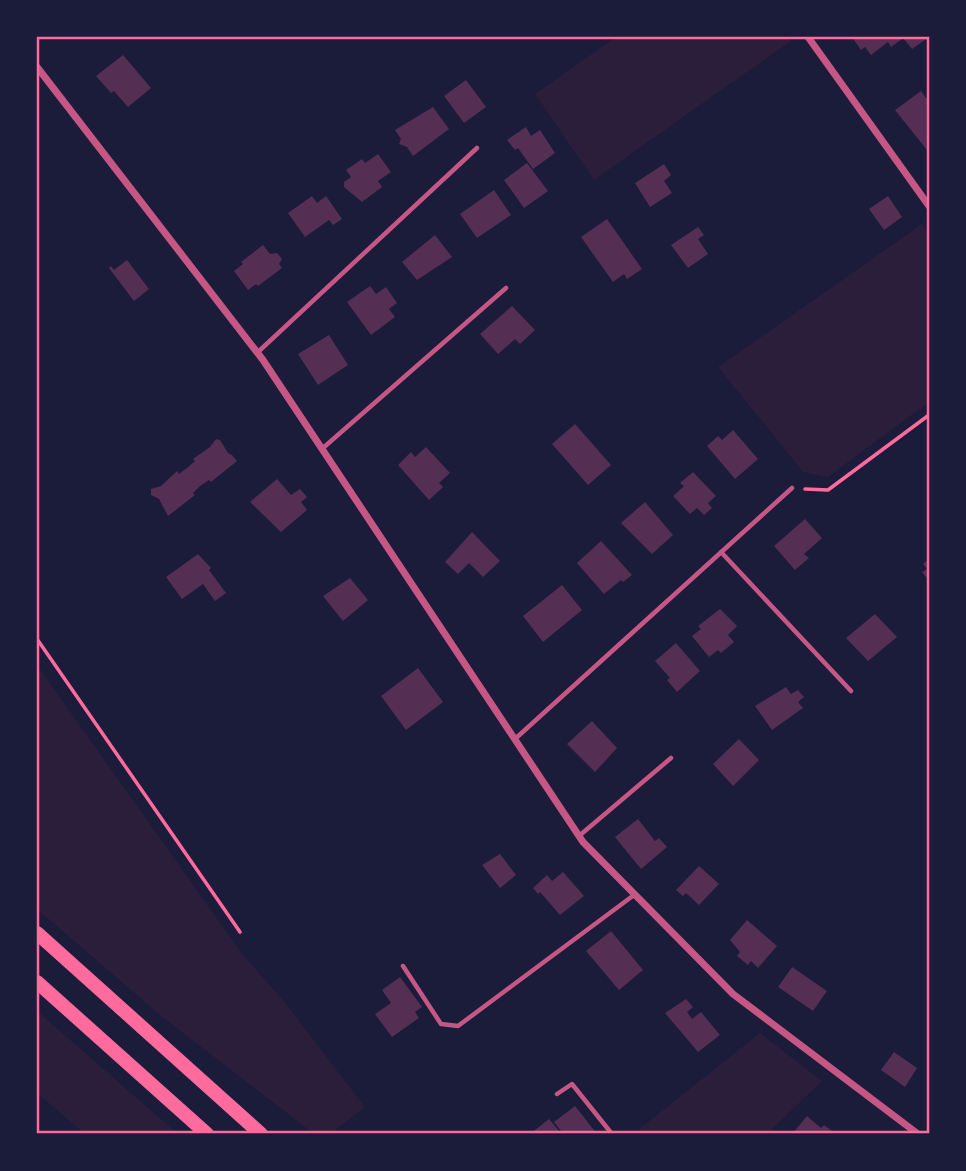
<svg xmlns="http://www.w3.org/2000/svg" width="966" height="1171" viewBox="0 0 966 1171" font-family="Poppins,sans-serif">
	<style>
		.green { fill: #2a1e3b }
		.building { fill: #542f53 }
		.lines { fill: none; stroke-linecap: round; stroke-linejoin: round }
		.path { stroke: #ff6b9d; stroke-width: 3.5 }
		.service { stroke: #c65784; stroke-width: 4.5 }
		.minor { stroke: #c65784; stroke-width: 7 }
		.primary { stroke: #ff6b9d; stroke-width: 14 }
		.neatline { fill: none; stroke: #ff6b9d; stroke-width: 2.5 }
	</style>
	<rect width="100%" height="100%" fill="#1b1b3a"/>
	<!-- green -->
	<path class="green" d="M616 37H787L791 41 594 180 535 94Z
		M922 224 929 234V402L828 477 803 472 718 367Z
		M37 665 243 955 284 1001 365 1107 330 1134H314L161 1016 37 909Z
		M37 1011 178 1134H85L37 1093Z
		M760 1033 822 1081 767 1134H642L638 1130Z"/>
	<!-- building -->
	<path class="building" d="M852 37H929L912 49 903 38 891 47 888 42 871 55 865 47 861 50Z
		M123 55 151 88 128 107 114 91 111 93 96 76Z
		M466 80 486 107 464 123 444 96Z
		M921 91 926 98 929 96V147L927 150 895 110Z
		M433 107 449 129 413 156 407 147 399 144 401 139 395 130Z
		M526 127 531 136 540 130 555 153 533 169 518 148 515 150 507 140Z
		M378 154 391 172 378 181 382 187 362 202 344 187V182L351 177 346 170 362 159 365 163Z
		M527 163 548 191 524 208 504 180Z
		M664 164 671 175 664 181 672 193 650 207 635 183Z
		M494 190 511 215 477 238 460 214Z
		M312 196 317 203 326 196 342 219 333 225 329 220 305 237 288 213Z
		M888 196 902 217 884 230 869 209Z
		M607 219 642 269 627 279 624 274 613 282 581 237Z
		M698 227 704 235 698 239 708 254 688 268 671 245Z
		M435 235 452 257 417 280 402 262Z
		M263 245 270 254 277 253 282 259 279 264 282 268 258 286 256 284 248 290 234 271 243 264 241 262Z
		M127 260 149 289 134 301 109 268 111 266 114 270Z
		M370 286 376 294 386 287 397 303 389 309 395 317 371 335 347 302Z
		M512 306 535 330 520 344 515 339 498 354 480 334Z
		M329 335 348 365 318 385 298 354Z
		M575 424 611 465 588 485 552 444Z
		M733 430 758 459 735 479 707 446 718 436 722 440Z
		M216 439 220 440 228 453 232 455 237 461 211 482 209 480 200 486 193 493 195 495 168 516 159 499 151 495V489L161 486 177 471 179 474 187 468 195 461 193 459 210 447Z
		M426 447 450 473 439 483 443 487 429 500 398 465 411 452 415 457Z
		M693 472 716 496 708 503 712 508 704 515 697 508 690 514 673 496 684 486 680 483Z
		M277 479 291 495 300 489 307 497 301 502 307 510 281 532 250 502Z
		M645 502 673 535 652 554 621 523Z
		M805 519 822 538 804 554 809 558 795 570 774 546Z
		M472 532 500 561 483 577 469 563 458 574 445 562Z
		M601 541 632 575 623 582 621 580 604 594 577 563Z
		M198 554 211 568 209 570 226 593 215 601 203 584 182 599 166 577Z
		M929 559V581L922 572 927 569 923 564Z
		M350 578 368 600 343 621 323 596Z
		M562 585 582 610 543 642 523 616Z
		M720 609 737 626 728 635 734 642 721 653 718 650 709 657 692 636 701 629 698 626Z
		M875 614 897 637 868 661 846 638Z
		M676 643 700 671 677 692 667 680 670 678 655 661Z
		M418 668 443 702 406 730 381 696Z
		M786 687 791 694 798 690 804 697 798 702 803 708 772 730 755 706Z
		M592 721 617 748 595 772 567 744Z
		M739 739 759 760 733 786 713 764Z
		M638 819 655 841 659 838 667 847 641 869 615 837Z
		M500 854 516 875 500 888 482 865Z
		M699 866 719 884 699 905 686 893 683 896 676 890Z
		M563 872 584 896 560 915 540 892 538 894 533 888 547 875 552 881Z
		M747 920 777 946 758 968 751 961 748 965 737 956 740 952 730 940Z
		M611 931 643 970 619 990 586 951Z
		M792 967 827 991 813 1011 778 987Z
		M400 977 422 1007 415 1012 419 1018 392 1037 375 1014 391 1003 382 990Z
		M686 999 693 1007 687 1012 692 1019 701 1012 720 1035 698 1052 665 1013Z
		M894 1052 917 1068 905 1087 881 1070Z
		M575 1106 597 1134H530L549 1119 560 1132 561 1131 554 1122Z
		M807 1116 821 1128 824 1125 836 1134H794L793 1133Z"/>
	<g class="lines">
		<!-- path -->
		<path class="path" d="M805 489 828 490 929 415
			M37 639 240 932"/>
		<!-- service -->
		<path class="service" d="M258 352 477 148
			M323 448 506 288
			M721 552 851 691
			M515 739 792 488
			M579 836 671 758
			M403 966 441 1024 458 1026 634 895
			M557 1094 572 1084 612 1134"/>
		<!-- minor -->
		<path class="minor" d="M808 37 929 206
			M37 67 263 360 583 842 733 994 918 1134"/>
		<!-- primary -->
		<path class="primary" d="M37 933 261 1134
			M37 982 207 1134"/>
	</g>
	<!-- border -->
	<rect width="966" height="1171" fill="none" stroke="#1b1b3a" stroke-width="77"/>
	<rect x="38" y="38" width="890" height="1094" class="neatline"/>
</svg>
